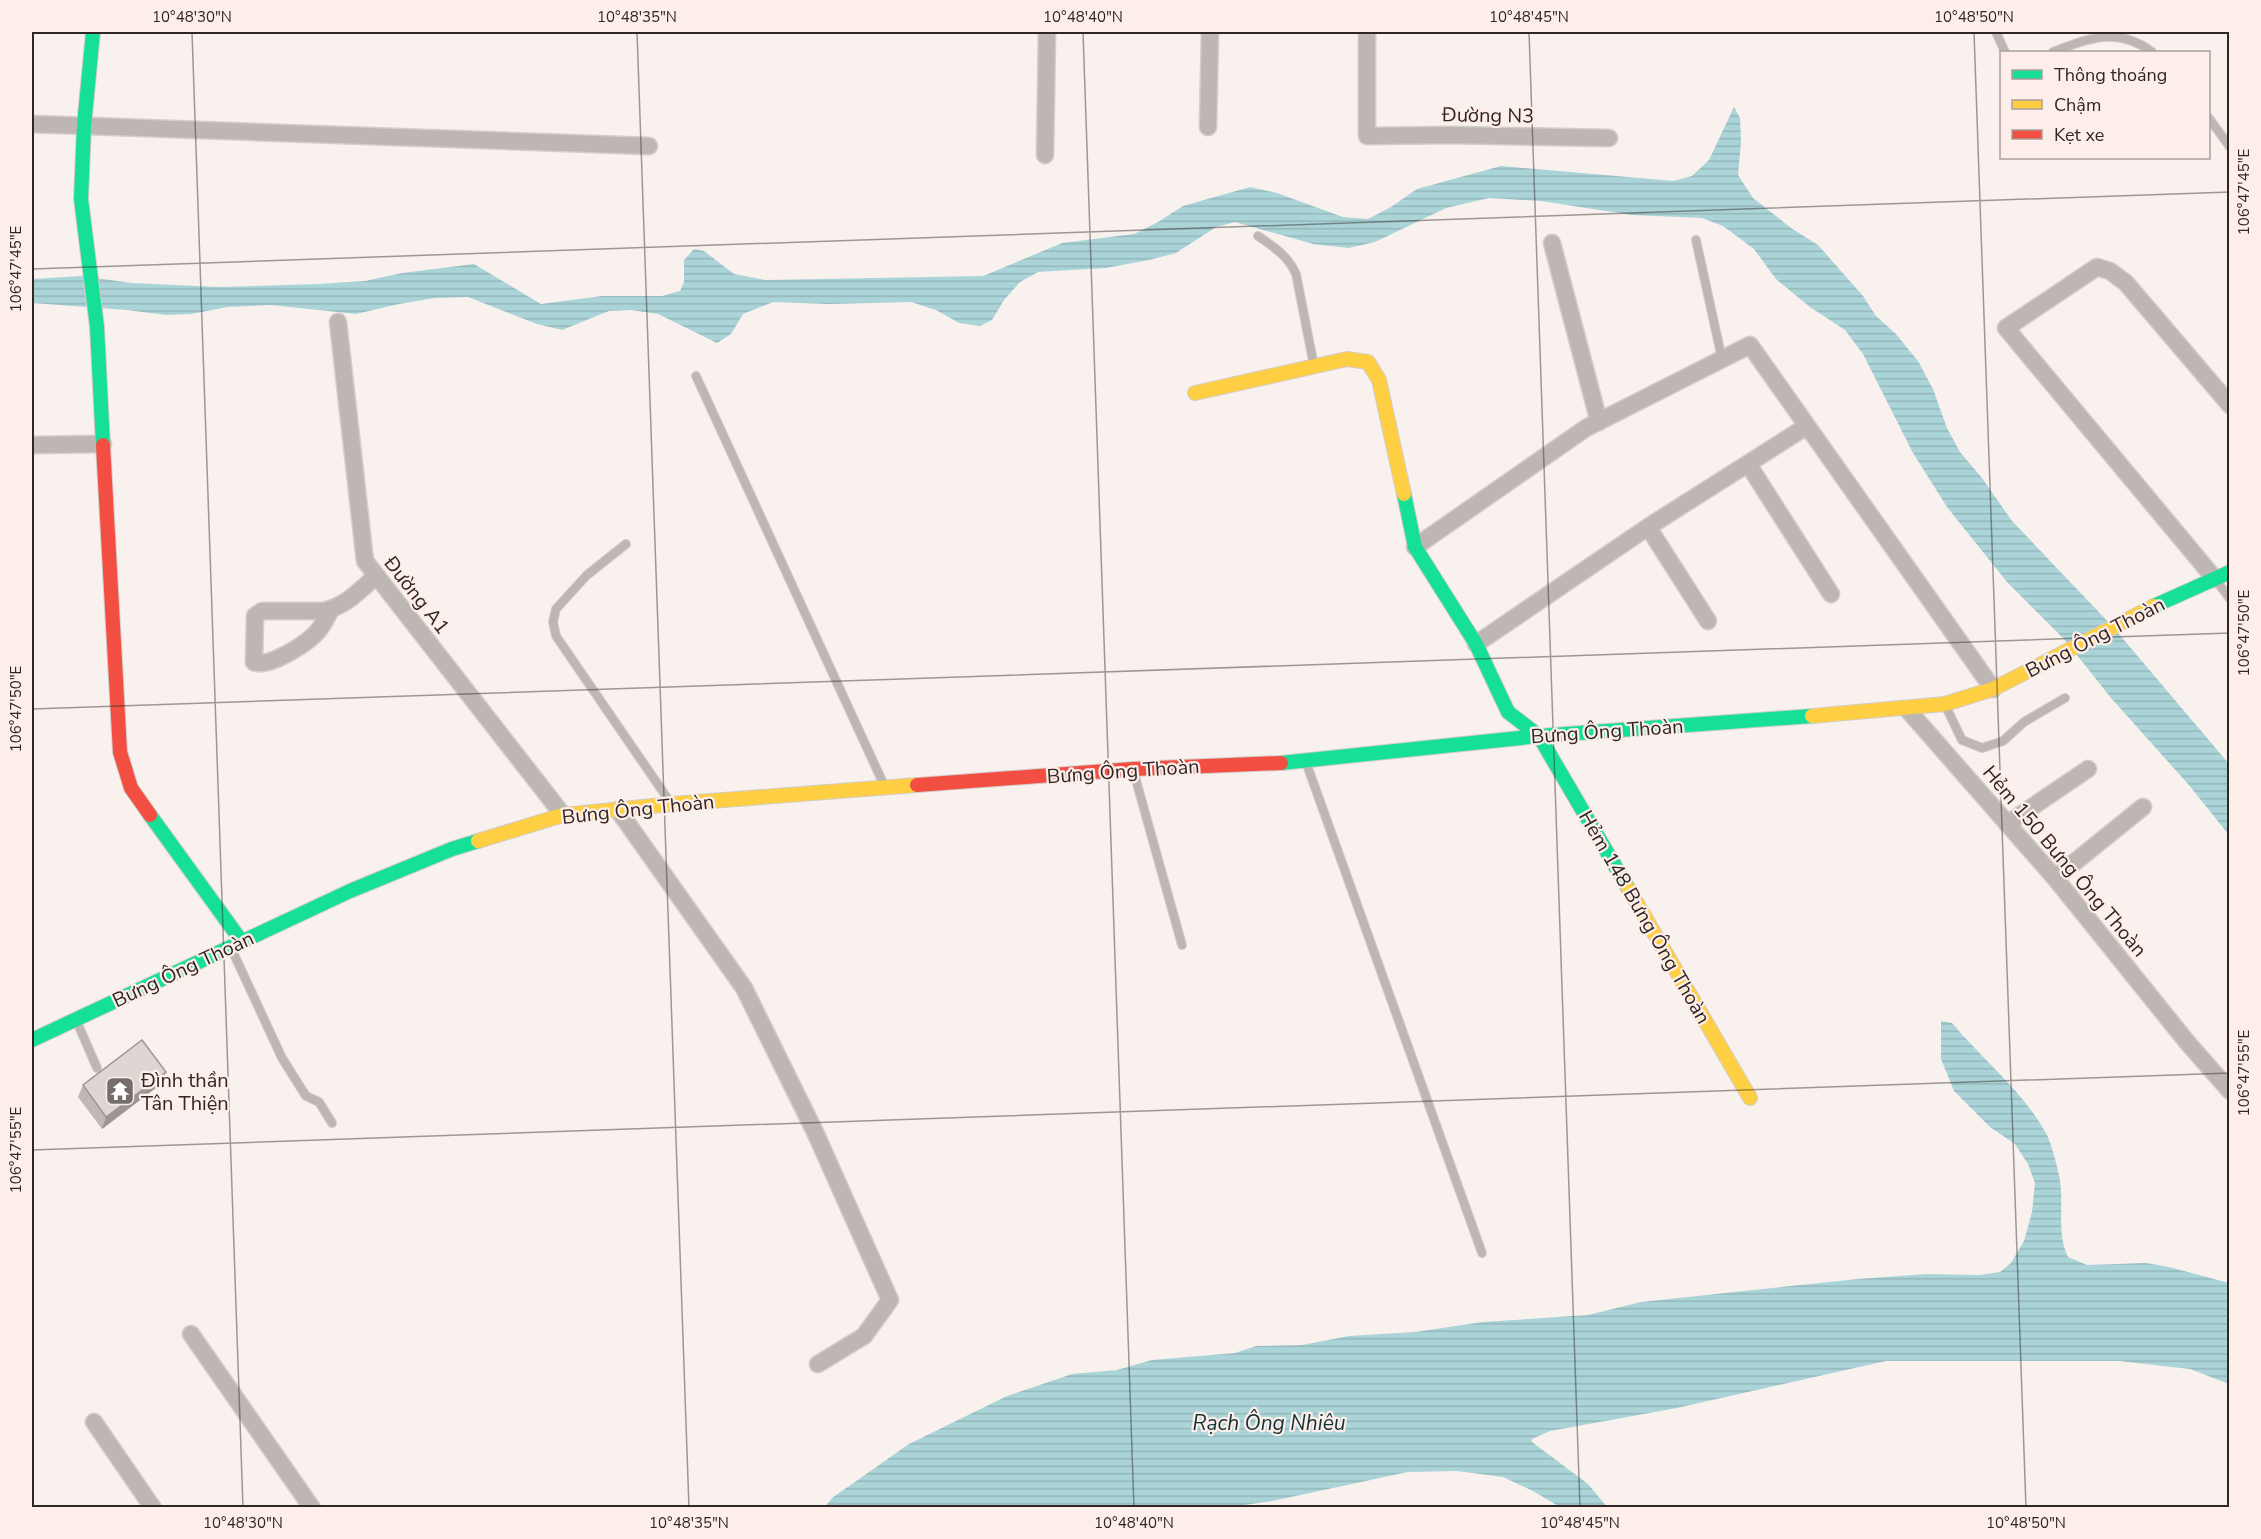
<svg xmlns="http://www.w3.org/2000/svg" width="2261" height="1539" viewBox="0 0 2261 1539" font-family="'Nunito Sans',sans-serif">
	<style>
		.water { fill: url(#water-rules) }
		.lines { fill: none; stroke-linecap: round; stroke-linejoin: round }
		.lane-casing { stroke: #d4cdca; stroke-width: 10 }
		.street-casing { stroke: #d4cdca; stroke-width: 19 }
		.fast-casing { stroke: #d4cdca; stroke-width: 16 }
		.slow-casing { stroke: #d4cdca; stroke-width: 16 }
		.jam-casing { stroke: #d4cdca; stroke-width: 16 }
		.lane { stroke: #beb6b2; stroke-width: 8 }
		.street { stroke: #beb6b2; stroke-width: 16 }
		.fast { stroke: #16e098; stroke-width: 14 }
		.slow { stroke: #ffcf43; stroke-width: 14 }
		.jam { stroke: #f24e42; stroke-width: 14 }
		.wall { fill: #bfb8b5 }
		.shaded-wall { fill: #9b9694 }
		.building { fill: #ded6d3; stroke: #9b9694; stroke-width: 1.5 }
		.ticks { fill: none; stroke: #302724; stroke-width: 1.5; stroke-opacity: 0.45 }
		.labels { text-anchor: middle; stroke-width: 4.5; stroke-linejoin: round; paint-order: stroke }
		.street-label { font-size: 20px; fill: #302724; stroke: #fdeeea }
		.poi-label { font-size: 20px; fill: #302724; stroke: #fdeeea; text-anchor: start }
		.water-label { font-size: 21px; font-style: italic; fill: #123336; stroke: #fdeeea }
		.neatline { fill: none; stroke: #302724; stroke-width: 2 }
		.ticks-label { font-size: 15px; text-anchor: middle; fill: #302724 }
	</style>
	<defs>
		<pattern id="water-rules" width="6" height="5" patternUnits="userSpaceOnUse" patternTransform="scale(1.5)"><rect width="6" height="5" fill="#aad4d8"/><path d="M0 2.5h6" fill="none" stroke="#93b6b9"/></pattern>
	</defs>
	<rect width="100%" height="100%" fill="#f9f1ee"/>
	<!-- water -->
	<path class="water" d="M1734 107 1740 118 1741 142 1738 175 1753 198 1791 228 1818 245 1863 296 1876 316 1895 333 1918 361 1933 389 1947 428 1960 452 1982 478 2012 521 2113 627 2229 764V835L2188 784 2111 698 2065 640 2007 582 1947 507 1913 453 1863 354 1845 330 1810 307 1776 279 1754 249 1723 226 1702 218 1632 215 1541 201 1489 198 1446 208 1375 242 1349 248 1313 244 1235 222 1216 227 1176 253 1149 260 1106 268 1038 272 1020 282 1004 300 992 320 980 326 959 323 936 310 911 302 829 304 773 302 743 314 731 334 717 343 658 314 631 310 609 311 562 330 537 324 468 297 435 298 399 304 356 314 271 305 228 307 191 314 166 315 127 310 32 303V279L81 276 132 283 219 287 318 284 365 281 402 273 474 264 541 304 602 296H662L680 291 684 282V260L694 249 704 251 734 274 765 280 983 276 1062 243 1134 234 1158 222 1183 206 1250 187 1277 193 1343 217 1368 219 1391 207 1417 189 1501 166 1674 181 1692 176 1709 160Z
		M1941 1021 1952 1023C1983 1060 2024 1092 2047 1135 2052 1146 2055 1159 2058 1171 2066 1199 2055 1230 2068 1257L2087 1265 2146 1263 2169 1267 2229 1283V1384L2190 1369 2119 1361H1886L1677 1408 1550 1431 1532 1439V1442L1588 1484 1607 1507H1560L1533 1491 1503 1477 1457 1471 1408 1472 1272 1501 1224 1508 825 1507 832 1498 909 1444 1007 1396 1072 1374 1117 1370 1152 1360 1235 1353 1256 1346 1302 1345 1349 1336 1415 1332 1483 1322 1588 1315 1641 1302 1772 1288 1858 1279 1926 1274 1980 1275 2000 1272 2011 1263 2024 1241 2032 1212 2035 1183 2028 1164 2015 1144 1990 1127 1954 1091 1941 1059Z"/>
	<g class="lines">
		<!-- lane casing -->
		<g class="lane-casing">
			<path id="lane" d="M1996 32 2005 52
				M2053 52C2089 38 2118 26 2152 52
				M2208 117 2230 147
				M1258 236C1274 247 1288 256 1296 274L1314 366
				M1696 240 1722 359
				M696 376 884 785
				M626 544 587 575 556 609 553 622 556 636 670 802
				M2216 580 2230 599
				M1946 707 1962 740 1982 748 2003 741 2024 722 2065 698
				M1307 765 1482 1253
				M1134 773 1182 945
				M232 950 282 1058 306 1096 319 1102 332 1123
				M77 1022 97 1068"/>
		</g>
		<!-- street casing -->
		<g class="street-casing">
			<path id="street" d="M1367 32V136L1452 135 1609 138
				M32 124 649 146
				M1208 127 1210 32
				M1045 155 1047 32
				M1552 243 1599 422
				M338 322 365 561 563 815
				M32 445 103 444
				M1748 464 1831 594
				M1648 527 1708 621
				M1415 547 1586 428 1750 345 1993 689
				M2215 579 2006 328 2097 267 2110 271 2126 283 2230 405
				M331 609C326 619 321 630 312 637 302 646 266 669 254 662L255 616 262 611H323C345 607 360 590 376 576
				M1476 644 1648 527 1807 426
				M1907 709 2055 878 2187 1042 2230 1091
				M618 810 744 988 815 1132 890 1300 864 1336 818 1364
				M2007 824 2088 769
				M2055 878 2143 807
				M191 1334 312 1508
				M94 1422 153 1508"/>
		</g>
		<!-- fast casing -->
		<g class="fast-casing">
			<path id="fast" d="M93 32 84 126 81 199 97 327 103 445
				M1404 494 1415 547 1476 644 1508 712 1539 736 1628 888
				M2154 606 2230 572
				M1281 763 1539 736 1812 716
				M150 815 242 942
				M32 1040 350 891 452 849 478 841"/>
		</g>
		<!-- slow casing -->
		<g class="slow-casing">
			<path id="slow" d="M1195 393 1347 359 1368 362 1379 380 1404 494
				M1812 716 1945 704 1993 689 2154 606
				M478 841 563 815 672 804 917 785
				M1628 888 1750 1098"/>
		</g>
		<!-- jam casing -->
		<g class="jam-casing">
			<path id="jam" d="M103 445 120 752 131 788 150 815
				M917 785 1133 769 1281 763"/>
		</g>
		<!-- lane -->
		<use href="#lane" class="lane"/>
		<!-- street -->
		<use href="#street" class="street"/>
		<!-- fast -->
		<use href="#fast" class="fast"/>
		<!-- slow -->
		<use href="#slow" class="slow"/>
		<!-- jam -->
		<use href="#jam" class="jam"/>
	</g>
	<!-- wall -->
	<path class="wall" d="M161 1084 102 1129 78 1097 83 1085Z"/>
	<!-- shaded-wall -->
	<path class="shaded-wall" d="M166 1072 161 1084 102 1129 106 1117Z"/>
	<!-- building -->
	<path class="building" d="M142 1040 166 1072 106 1117 83 1085Z"/>
	<!-- ticks -->
	<path class="ticks" d="M192 32 243 1508M637 32 689 1508M1083 32 1134 1508M1529 32 1580 1508M1974 32 2026 1508M32 269 2230 192M32 709 2230 633M32 1150 2230 1073"/>
	<!-- icons -->
	<defs>
		<g id="temple-square" transform="scale(1.5)"><rect x="-9" y="-9" width="18" height="18" rx="4" fill="#766e6b" stroke="#fdeeea"/><path d="M0-6L5-2H3V0L6.5 2.5H4V6H1.5V3h-3V6H-4V2.5H-6.5L-3 0V-2H-5Z" fill="#fff"/></g>
	</defs>
	<g fill-rule="evenodd">
		<use href="#temple-square" x="120" y="1091"/>
	</g>
	<g class="labels">
		<!-- street labels -->
		<g class="street-label">
			<text transform="translate(1488 115) rotate(1)" y="7">Đường N3</text>
			<text transform="translate(417 595) rotate(52)" y="7">Đường A1</text>
			<text transform="translate(2095 637) rotate(-27)" y="7">Bưng Ông Thoàn</text>
			<text transform="translate(1607 731) rotate(-4)" y="7">Bưng Ông Thoàn</text>
			<text transform="translate(1123 771) rotate(-4)" y="7">Bưng Ông Thoàn</text>
			<text transform="translate(638 809) rotate(-6)" y="7">Bưng Ông Thoàn</text>
			<text transform="translate(2065 861) rotate(50)" y="7">Hẻm 150 Bưng Ông Thoàn</text>
			<text transform="translate(1645 917) rotate(60)" y="7">Hẻm 148 Bưng Ông Thoàn</text>
			<text transform="translate(183 969) rotate(-25)" y="7">Bưng Ông Thoàn</text>
		</g>
		<!-- poi labels -->
		<g class="poi-label">
			<text x="141" y="1087">Đình thần<tspan x="141" dy="23">Tân Thiện</tspan></text>
		</g>
		<!-- water labels -->
		<g class="water-label">
			<text x="1269" y="1430">Rạch Ông Nhiêu</text>
		</g>
	</g>
	<!-- border -->
	<rect width="2261" height="1539" fill="none" stroke="#fdeeea" stroke-width="66"/>
	<!-- legend -->
	<rect x="2000" y="51" width="210" height="108" fill="#fdeeea" stroke="#ab9e9b" stroke-width="1.5"/>
	<rect x="2012" y="70" width="30" height="9" fill="#16e098" stroke="#ab9e9b" stroke-width="1.5"/>
	<text x="2054" y="81" font-size="18" fill="#302724">Thông thoáng</text>
	<rect x="2012" y="100" width="30" height="9" fill="#ffcf43" stroke="#ab9e9b" stroke-width="1.5"/>
	<text x="2054" y="111" font-size="18" fill="#302724">Chậm</text>
	<rect x="2012" y="130" width="30" height="9" fill="#f24e42" stroke="#ab9e9b" stroke-width="1.5"/>
	<text x="2054" y="141" font-size="18" fill="#302724">Kẹt xe</text>
	<rect x="33" y="33" width="2195" height="1473" class="neatline"/>
	<g class="ticks-label">
		<text x="192" y="22">10°48'30"N</text>
		<text x="637" y="22">10°48'35"N</text>
		<text x="1083" y="22">10°48'40"N</text>
		<text x="1529" y="22">10°48'45"N</text>
		<text x="1974" y="22">10°48'50"N</text>
		<text transform="translate(2244 192) rotate(-90)" y="5">106°47'45"E</text>
		<text transform="translate(16 269) rotate(-90)" y="5">106°47'45"E</text>
		<text transform="translate(2244 633) rotate(-90)" y="5">106°47'50"E</text>
		<text transform="translate(16 709) rotate(-90)" y="5">106°47'50"E</text>
		<text transform="translate(2244 1073) rotate(-90)" y="5">106°47'55"E</text>
		<text transform="translate(16 1150) rotate(-90)" y="5">106°47'55"E</text>
		<text x="243" y="1528">10°48'30"N</text>
		<text x="689" y="1528">10°48'35"N</text>
		<text x="1134" y="1528">10°48'40"N</text>
		<text x="1580" y="1528">10°48'45"N</text>
		<text x="2026" y="1528">10°48'50"N</text>
	</g>
</svg>
